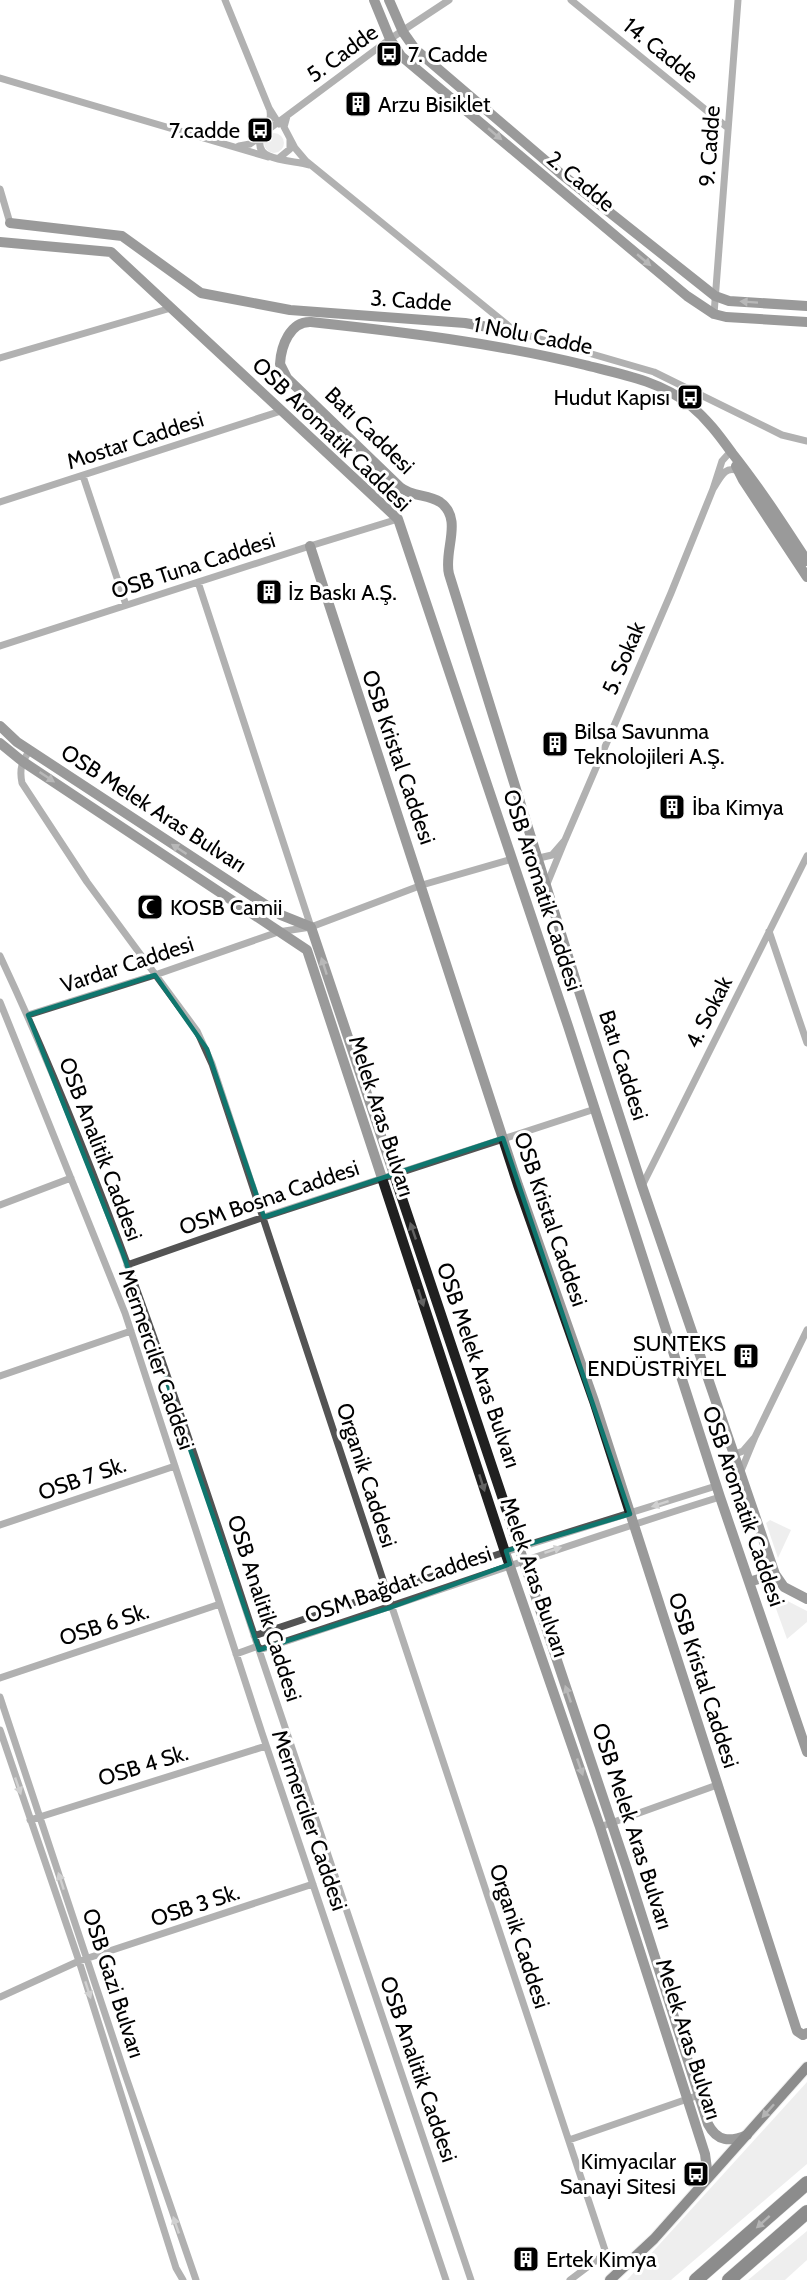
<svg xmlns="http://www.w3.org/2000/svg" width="807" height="2280" viewBox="0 0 807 2280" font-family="Cabin,sans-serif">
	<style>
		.green { fill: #dadada }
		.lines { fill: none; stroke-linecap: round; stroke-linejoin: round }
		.primary-casing { stroke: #dbdbdb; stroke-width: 12 }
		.highway-casing { stroke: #dbdbdb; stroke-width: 15 }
		.street { stroke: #535353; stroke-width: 7 }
		.secondary { stroke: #202020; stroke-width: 10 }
		.primary { stroke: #000; stroke-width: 10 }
		.highway { stroke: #000; stroke-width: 14 }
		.oneway { fill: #636363 }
		.oneway2 { fill: #989898 }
		.oneway3 { fill: #595959 }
		.marked { fill: none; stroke: #0f766e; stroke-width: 4.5; stroke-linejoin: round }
		.labels { text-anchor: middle; stroke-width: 6; stroke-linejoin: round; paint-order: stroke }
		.street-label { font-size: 22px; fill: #000; stroke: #fff }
		.poi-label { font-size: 22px; fill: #000; stroke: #fff; text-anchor: start }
	</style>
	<rect width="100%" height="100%" fill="#fff"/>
	<!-- green -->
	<path class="green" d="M264 143a10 10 0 1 1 20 0a10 10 0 1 1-20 0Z
		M770 1520 791 1530 778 1558 766 1523Z
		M770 1592 807 1611V1622L787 1639Z
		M807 2082V2164L671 2280H627Z
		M807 2231V2260L785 2280H748Z"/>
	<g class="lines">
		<!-- primary casing -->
		<g class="primary-casing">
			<path id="primary" d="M610 2280 654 2239 807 2067"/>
		</g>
		<!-- highway casing -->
		<g class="highway-casing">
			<path id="highway" d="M696 2280 807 2183
				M729 2280 807 2212"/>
		</g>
		<!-- street -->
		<path class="street" d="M225 0 269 108 279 124
			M571 0 728 128
			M0 78 268 157
			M270 111C272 123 265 127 261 138 252 162 295 160 309 165
			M287 116 284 127 295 148 306 161 516 332 654 372 782 435 807 441
			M265 132 390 39 449 0
			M239 146 250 144 261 136
			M279 158 290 149V139
			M0 189 10 223
			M714 314 738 0
			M0 358 171 308
			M731 451 722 461 713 489C720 479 724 465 738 471
			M83 476 126 605
			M0 502 281 411
			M198 582 311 927
			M0 646 310 546 398 519
			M30 750C22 761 19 769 22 783L87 882 197 1031 212 1064 606 2253 570 2280
			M565 840 671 593 713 489
			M539 858 552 855 565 840 547 884
			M769 931 807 1043
			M0 956C104 1178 181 1411 257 1644 327 1856 399 2068 471 2280
			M0 1002 125 1313 262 1733 446 2280
			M28 1015 155 975 278 932 311 927 422 885 512 859
			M642 1186 807 856
			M0 1205 71 1178
			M127 1265 264 1217 595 1109
			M0 1376 131 1331
			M755 1437 807 1330
			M733 1455 743 1451 755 1437 741 1471
			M0 1525 175 1466
			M254 1636 505 1552 716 1486
			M259 1650C413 1600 565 1545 720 1497
			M236 1654 258 1646
			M0 1678 220 1604
			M0 1697 125 2074 196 2280
			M0 1730 79 1961 176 2268 183 2280
			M30 1820 266 1746
			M600 1827 717 1785
			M0 1997 79 1961 313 1884
			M569 2140 699 2095"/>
		<!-- secondary -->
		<path class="secondary" d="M374 0 390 39 401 56 687 296 714 314 726 317 807 322
			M389 0 403 32 415 49 560 173 715 296 729 301 807 306
			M10 223 122 236 201 293 290 310 465 323 516 332
			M0 242 111 252 398 519 568 1026 720 1497 807 1752
			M736 466 743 480 807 577
			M310 546 518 1185 594 1401 797 2031 803 2035 807 2033
			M807 561C783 524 759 487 732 453 719 435 707 419 690 405 660 381 621 374 585 365 495 343 403 332 311 322 290 321 281 346 280 364L287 378 400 487C412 497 428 494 440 502 464 519 443 551 449 574L577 985 642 1186 775 1574 784 1587 807 1599
			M0 726 17 742 281 915 311 927 627 1869 708 2124C717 2142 730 2142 747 2135
			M0 743 22 761 307 950 505 1552 600 1827 705 2154 707 2169 701 2185
			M749 1582 775 1574"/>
		<!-- primary -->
		<use href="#primary" class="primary"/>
		<!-- highway -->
		<use href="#highway" class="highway"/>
	</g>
	<!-- one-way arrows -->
	<defs><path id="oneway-solid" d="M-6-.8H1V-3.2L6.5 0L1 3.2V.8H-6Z" transform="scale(1.5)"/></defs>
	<g class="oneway">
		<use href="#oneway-solid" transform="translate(495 134) rotate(40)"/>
		<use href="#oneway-solid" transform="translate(644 260) rotate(40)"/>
		<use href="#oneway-solid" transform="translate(749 302) rotate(-176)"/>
		<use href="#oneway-solid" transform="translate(47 777) rotate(34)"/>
		<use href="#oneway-solid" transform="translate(179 849) rotate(-147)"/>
		<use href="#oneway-solid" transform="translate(324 966) rotate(-108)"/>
		<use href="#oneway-solid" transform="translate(413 1231) rotate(-109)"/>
		<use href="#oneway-solid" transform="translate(421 1298) rotate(72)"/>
		<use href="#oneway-solid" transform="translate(482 1483) rotate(72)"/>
		<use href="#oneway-solid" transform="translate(568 1694) rotate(-109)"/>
		<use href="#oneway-solid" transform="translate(580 1767) rotate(71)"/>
	</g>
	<g class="oneway2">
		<use href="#oneway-solid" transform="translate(660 1504) rotate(162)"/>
		<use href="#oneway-solid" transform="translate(553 1550) rotate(-18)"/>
		<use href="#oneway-solid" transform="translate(18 1786) rotate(71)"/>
		<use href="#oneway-solid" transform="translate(61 1881) rotate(-108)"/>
		<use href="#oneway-solid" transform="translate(88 1990) rotate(72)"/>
		<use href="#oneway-solid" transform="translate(176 2225) rotate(-109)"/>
	</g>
	<g class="oneway3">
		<use href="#oneway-solid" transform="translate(768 2111) rotate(132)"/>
		<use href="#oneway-solid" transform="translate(763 2222) rotate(138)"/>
	</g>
	<!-- marked area -->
	<path d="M0 0H807V2280H0ZM155 975 207 1049 264 1217 503 1138 630 1514 506 1551 510 1564 392 1607 259 1650 123 1254 28 1015Z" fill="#fff" fill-opacity=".55" fill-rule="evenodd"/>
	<path class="marked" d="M155 975 207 1049 264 1217 503 1138 630 1514 506 1551 510 1564 392 1607 259 1650 123 1254 28 1015Z"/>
	<!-- icons -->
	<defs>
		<g id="bus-square" transform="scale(1.35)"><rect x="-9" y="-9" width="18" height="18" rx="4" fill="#000" stroke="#fff"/><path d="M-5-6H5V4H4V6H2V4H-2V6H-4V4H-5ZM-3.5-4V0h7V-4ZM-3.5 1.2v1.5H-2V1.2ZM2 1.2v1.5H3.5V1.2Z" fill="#fff"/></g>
		<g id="building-square" transform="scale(1.35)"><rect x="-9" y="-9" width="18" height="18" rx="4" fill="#000" stroke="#fff"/><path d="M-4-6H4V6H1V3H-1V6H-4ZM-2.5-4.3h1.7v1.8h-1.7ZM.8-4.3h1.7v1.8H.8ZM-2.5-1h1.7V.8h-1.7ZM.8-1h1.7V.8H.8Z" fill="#fff"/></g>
		<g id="mosque-square" transform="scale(1.35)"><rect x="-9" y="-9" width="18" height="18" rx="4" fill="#000" stroke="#fff"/><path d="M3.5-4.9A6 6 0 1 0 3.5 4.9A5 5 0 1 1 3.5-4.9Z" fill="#fff"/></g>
	</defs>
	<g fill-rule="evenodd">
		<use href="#bus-square" x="389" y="54"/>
		<use href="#building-square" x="358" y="104"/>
		<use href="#bus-square" x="260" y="130"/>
		<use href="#bus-square" x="690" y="397"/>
		<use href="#building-square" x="269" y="592"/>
		<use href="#building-square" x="555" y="744"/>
		<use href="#building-square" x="672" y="807"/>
		<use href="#mosque-square" x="150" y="907"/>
		<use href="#building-square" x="746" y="1356"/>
		<use href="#bus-square" x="696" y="2174"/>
		<use href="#building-square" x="526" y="2259"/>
	</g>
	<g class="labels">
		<!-- street labels -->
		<g class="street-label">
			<text transform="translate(661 50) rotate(39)" y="8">14. Cadde</text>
			<text transform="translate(342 53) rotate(-36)" y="8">5. Cadde</text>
			<text transform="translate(709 146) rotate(-86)" y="8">9. Cadde</text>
			<text transform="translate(581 181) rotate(40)" y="8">2. Cadde</text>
			<text transform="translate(411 300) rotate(4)" y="8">3. Cadde</text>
			<text transform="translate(533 335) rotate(11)" y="8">1 Nolu Cadde</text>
			<text transform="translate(370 430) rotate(44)" y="8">Batı Caddesi</text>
			<text transform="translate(332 434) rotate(44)" y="8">OSB Aromatik Caddesi</text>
			<text transform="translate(135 440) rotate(-18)" y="8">Mostar Caddesi</text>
			<text transform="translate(193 565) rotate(-18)" y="8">OSB Tuna Caddesi</text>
			<text transform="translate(623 658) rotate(-67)" y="8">5. Sokak</text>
			<text transform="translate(399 757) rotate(71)" y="8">OSB Kristal Caddesi</text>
			<text transform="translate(154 808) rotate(33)" y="8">OSB Melek Aras Bulvarı</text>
			<text transform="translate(543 890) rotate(72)" y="8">OSB Aromatik Caddesi</text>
			<text transform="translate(127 964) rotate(-18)" y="8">Vardar Caddesi</text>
			<text transform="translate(708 1012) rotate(-63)" y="8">4. Sokak</text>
			<text transform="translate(624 1065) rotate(72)" y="8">Batı Caddesi</text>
			<text transform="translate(382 1116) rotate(72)" y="8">Melek Aras Bulvarı</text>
			<text transform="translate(101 1149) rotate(69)" y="8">OSB Analitik Caddesi</text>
			<text transform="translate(269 1197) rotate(-19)" y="8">OSM Bosna Caddesi</text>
			<text transform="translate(551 1219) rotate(71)" y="8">OSB Kristal Caddesi</text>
			<text transform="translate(157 1359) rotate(71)" y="8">Mermerciler Caddesi</text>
			<text transform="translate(479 1365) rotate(71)" y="8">OSB Melek Aras Bulvarı</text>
			<text transform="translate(367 1475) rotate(72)" y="8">Organik Caddesi</text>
			<text transform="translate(82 1478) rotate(-19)" y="8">OSB 7 Sk.</text>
			<text transform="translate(744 1506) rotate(71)" y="8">OSB Aromatik Caddesi</text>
			<text transform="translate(535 1577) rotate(71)" y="8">Melek Aras Bulvarı</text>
			<text transform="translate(398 1584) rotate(-19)" y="8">OSM Bağdat Caddesi</text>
			<text transform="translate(265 1608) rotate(72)" y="8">OSB Analitik Caddesi</text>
			<text transform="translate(104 1624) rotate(-18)" y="8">OSB 6 Sk.</text>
			<text transform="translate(704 1680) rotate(72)" y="8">OSB Kristal Caddesi</text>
			<text transform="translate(143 1765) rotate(-17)" y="8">OSB 4 Sk.</text>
			<text transform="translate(310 1820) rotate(71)" y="8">Mermerciler Caddesi</text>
			<text transform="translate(633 1826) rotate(72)" y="8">OSB Melek Aras Bulvarı</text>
			<text transform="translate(195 1905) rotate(-18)" y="8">OSB 3 Sk.</text>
			<text transform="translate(520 1936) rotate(72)" y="8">Organik Caddesi</text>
			<text transform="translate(114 1983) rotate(72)" y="8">OSB Gazi Bulvarı</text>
			<text transform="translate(689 2039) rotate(72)" y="8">Melek Aras Bulvarı</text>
			<text transform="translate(419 2069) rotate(71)" y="8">OSB Analitik Caddesi</text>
		</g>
		<!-- poi labels -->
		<g class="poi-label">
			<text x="408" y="62">7. Cadde</text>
			<text x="378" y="112">Arzu Bisiklet</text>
			<text x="240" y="138" text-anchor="end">7.cadde</text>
			<text x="670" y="405" text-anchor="end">Hudut Kapısı</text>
			<text x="288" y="600">İz Baskı A.Ş.</text>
			<text x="574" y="739">Bilsa Savunma<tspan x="574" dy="25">Teknolojileri A.Ş.</tspan></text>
			<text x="692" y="815">İba Kimya</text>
			<text x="170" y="915">KOSB Camii</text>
			<text x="726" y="1351" text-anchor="end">SUNTEKS<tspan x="726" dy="25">ENDÜSTRİYEL</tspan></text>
			<text x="676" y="2169" text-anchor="end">Kimyacılar<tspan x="676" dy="25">Sanayi Sitesi</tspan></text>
			<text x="546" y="2267">Ertek Kimya</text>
		</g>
	</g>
</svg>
